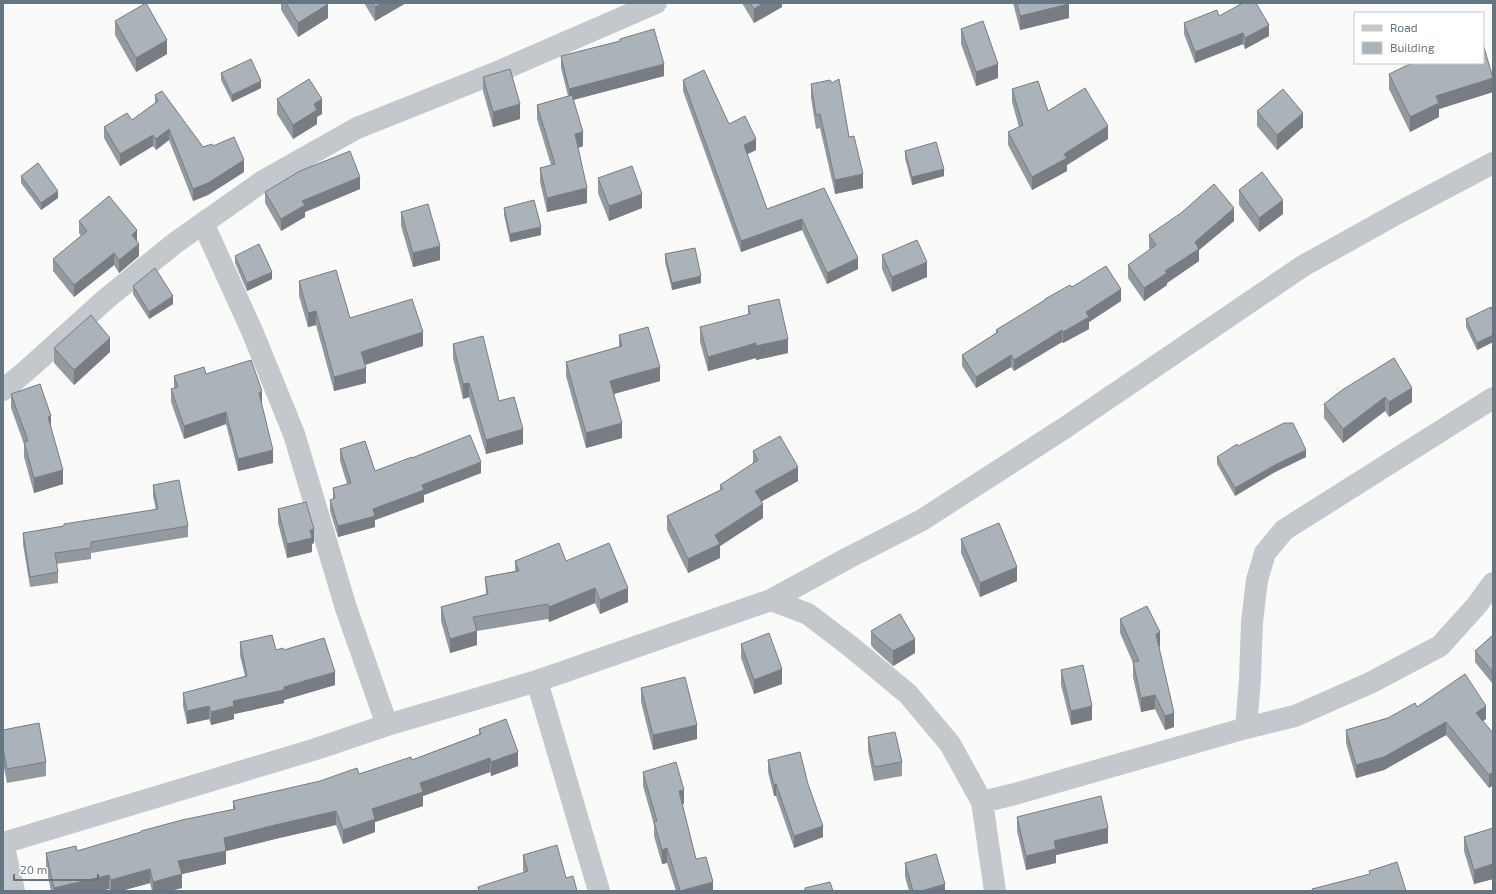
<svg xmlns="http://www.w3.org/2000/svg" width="1496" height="894" viewBox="0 0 1496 894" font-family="'Exo 2',sans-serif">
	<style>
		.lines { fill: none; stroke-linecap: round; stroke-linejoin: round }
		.minor { stroke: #c3c8cc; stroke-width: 22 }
		.wall { fill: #929a9f }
		.shaded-wall { fill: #777d82 }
		.building { fill: #aab3b9; stroke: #777d82 }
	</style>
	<rect width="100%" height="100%" fill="#fafaf8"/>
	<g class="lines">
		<!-- minor -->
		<path class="minor" d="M203 223 252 331 294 434 346 608 387 725
			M3 390 26 371 106 299 175 243 263 181 357 128 495 73 656 3
			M771 600 808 614 850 646 908 694 950 744 982 802 995 891
			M537 681 599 891
			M1246 728 1250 679 1252 622 1257 580 1265 553 1284 530 1493 398
			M982 802 1015 794 1246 728 1295 716 1370 683 1440 646 1477 605 1493 583
			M3 843 316 749 387 725 537 681 771 600 848 558 922 520 1063 429 1303 266 1398 213 1493 163
			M3 843 14 891"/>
	</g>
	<!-- wall -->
	<path class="wall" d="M281 3H286L328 18 298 37 281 10Z
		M364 3H406L375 21Z
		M742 3H782V7L754 23Z
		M1013 3H1068L1069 18 1020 30Z
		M1219 16 1269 36 1245 49 1243 44 1195 63 1184 34V23Z
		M115 21 167 54 136 72 115 35Z
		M961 29 998 78 976 86 961 44Z
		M620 39 664 76 573 100 583 146 578 148 587 203 547 212 540 182V168L551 165 537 119V105L568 96 561 68V56L620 41Z
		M221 73 261 88 232 102 221 80Z
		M1389 74 1493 76V92L1439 109V117L1410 132 1389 89Z
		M483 77 520 119 493 127 483 91Z
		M683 80 756 150 747 154 767 209 824 188 858 269 827 284 802 230 741 252 683 91Z
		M811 84 863 188 835 194 820 128 816 129 811 98Z
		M1012 89 1048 111 1108 139 1067 165V171L1032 190 1008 145V132L1019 127 1012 102Z
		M155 95 203 147 213 146 244 172 208 195 193 201 169 140 156 150 153 146 120 166 104 138V127L132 120 155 103Z
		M277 99 322 114 317 117V124L293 139 277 114Z
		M1257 111 1303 127 1277 150 1257 126Z
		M905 151 944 176 912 185 905 158Z
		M21 176 58 198 41 210 21 183Z
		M598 178 642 208 609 221 598 193Z
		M360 189 305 212V217L281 231 265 203V192Z
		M1239 190 1283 214 1259 232 1239 205Z
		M504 208 541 235 510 242 504 215Z
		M401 212 440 260 413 267 401 226Z
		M79 221 137 241 139 256 119 273 114 265 74 297 53 271V259L81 236 79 233Z
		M1234 221 1199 250V261L1167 283V285L1144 301 1128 278V265L1150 250 1149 247V235Z
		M665 254 701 283 672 290 665 262Z
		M882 255 927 277 892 292 882 269Z
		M235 256 272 279 247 291 235 263Z
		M299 281 350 318 423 346 365 365 366 383 334 391 316 325 308 327 299 296Z
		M133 286 173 304 149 319 133 294Z
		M1072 287 1121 301 1089 322V329L1063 343 1062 342 1014 371 1011 367 976 388 962 366V355L996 333V330L1045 301V299Z
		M748 306 788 353 756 360V358L708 371 700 342V327L748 315Z
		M1493 312V342L1477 350 1466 327V319Z
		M619 335 660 381 614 394 622 438 586 448 566 376V362L619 347Z
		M453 344 499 401 523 444 486 454 469 397 463 399 453 358Z
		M54 348 110 352 74 385 54 363Z
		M1394 358 1412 402 1389 417 1385 411 1343 443 1324 418V404Z
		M206 374 262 404H261L273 463 238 471 226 424 184 439 171 402V389L174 388V376Z
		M11 394 51 429 63 484 34 493 24 457V444L11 408Z
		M1238 446 1306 457 1275 472 1235 496 1217 464V457Z
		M340 449 375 471 412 458 481 473 424 495V502L375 520V527L338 537 330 511V500L333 499V488L347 484 340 461Z
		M753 451 798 481 761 502 763 518 720 546V558L688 573 667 530V516L720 490V485L753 464Z
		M153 485 188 526V537L91 553V559L56 564 58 572V583L30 587 23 544V533L156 510 153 496Z
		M278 509 314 543 312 544V552L287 558 278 523Z
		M961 539 1017 581 980 597 961 553Z
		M515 561H566L628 602 600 614 595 603 549 622 548 619 477 631V645L450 653 441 621V607L486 594 485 577 515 571Z
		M1120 619 1160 647H1159L1174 727 1165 730 1155 709 1141 712 1133 677V663L1120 633Z
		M871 631 915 653 893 666 874 649 871 645Z
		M1493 635V682L1492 683 1475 662V651Z
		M240 642 276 650H284L335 685 284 700V703L234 714V719L211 725 209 719 187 724 183 706V693L245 676 240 656Z
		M741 644 782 684 754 694 741 658Z
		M1061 670 1092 720 1071 725 1061 685Z
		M641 688 697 739 653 750 641 702Z
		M1417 707 1486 719 1483 721 1493 733V785L1489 788 1446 735 1384 770 1356 778 1346 743V730L1388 718Z
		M479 729 518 766 491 776 490 772 423 796V806L375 822V832L343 844 336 825 275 839 226 851V864L182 874V888L170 891H152L150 883 121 891H110L109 889 101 891H51L46 867V853L77 851 233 809V801L359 774 412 760 479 734Z
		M3 730 46 762V776L7 783 3 763Z
		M868 737 902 762V776L874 781 868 751Z
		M768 760 823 837 794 848 776 796H774L768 772Z
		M643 772 684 804H682L696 859 713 891H676L667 863 662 864 654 836V825L643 786Z
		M1017 817 1108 843 1056 855V863L1026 870 1017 831Z
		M1493 828V879L1474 884 1464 851V837Z
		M523 855 566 878 577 891H478V887L524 873 523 870Z
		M905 863 945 891H909L905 877Z"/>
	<!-- shaded-wall -->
	<path class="shaded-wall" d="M382 3H406L375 21V7Z
		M764 3H782V7L754 23V9Z
		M328 4V18L298 37V23Z
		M1069 4V18L1020 30V16Z
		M1269 25V36L1245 49V38Z
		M1243 33V44L1195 63V52Z
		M167 40V54L136 72V58Z
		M664 64V76L569 101V89Z
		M998 64V78L976 86V72Z
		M1493 78V92L1439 109V117L1410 132V117L1436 96Z
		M261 81V88L232 102V95Z
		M322 99V114L317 117V124L293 139V125L314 104Z
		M520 104V119L493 127V112Z
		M1303 113V127L1277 150V135Z
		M1108 126V139L1067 165V171L1032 190V177L1064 154Z
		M169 129V140L156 150V139Z
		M583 132V146L575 149V134Z
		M153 135V146L120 166V154Z
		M756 139V150L744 156V145Z
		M244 160V172L208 195 193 201V189Z
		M944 169V176L912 185V177Z
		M863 174V188L835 194V180Z
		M360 177V189L305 212V217L281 231V219L302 201Z
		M587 188V203L547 212V198Z
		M58 191V198L41 210V203Z
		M642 194V208L609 221V206Z
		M1283 200V214L1259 232V218Z
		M1234 208V221L1199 250V261L1167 283V285L1144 301V288L1165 271 1195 242Z
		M802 219V230L741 252V241Z
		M541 227V235L510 242V234Z
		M137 230V242L132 235Z
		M139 244V256L119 273V260Z
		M440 246V260L413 267V253Z
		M114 253V265L74 297V285Z
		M858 258V269L827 284V273Z
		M927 262V277L892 292V277Z
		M272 272V279L247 291V283Z
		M701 276V283L672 290V283Z
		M1121 289V301L1089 322V329L1063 343V332L1086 312Z
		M173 296V304L149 319V312Z
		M316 311V325L308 327V313Z
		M1062 330V342L1014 371V360Z
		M423 332V346L361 366V352Z
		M1493 335V342L1477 350V343Z
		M110 338V352L74 385V370Z
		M788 339V353L756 360V346Z
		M756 343V358L708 371V357Z
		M1011 355V367L976 388V377Z
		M660 367V381L610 395V381Z
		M366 368V383L334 391V377Z
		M469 383V397L463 399V384Z
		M1412 388V402L1389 417V402Z
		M262 391V404L259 405V393Z
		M1385 397V411L1343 443V429Z
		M226 412V424L184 439V426Z
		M51 416V430L48 417Z
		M622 423V438L586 448V433Z
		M523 429V444L486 454V440Z
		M273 450V463L238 471V459Z
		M1306 450V457L1275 472 1235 496V488L1275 465Z
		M481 462V473L424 495V502L375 520V527L338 537V526L422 485Z
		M798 467V481L755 505V491Z
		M63 470V484L34 493V478Z
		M763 504V518L720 546V558L688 573V559L715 535Z
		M314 529V543L312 544V552L287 558V544L310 530Z
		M4 546V560L3 561V547Z
		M1017 567V581L980 597V583Z
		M595 588V603L549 622V607Z
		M628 588V602L600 614V600Z
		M477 631V645L450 653V639Z
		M1160 632V647L1156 648V634Z
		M915 639V653L893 666V651Z
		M782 669V684L754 694V680Z
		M1492 671H1493V682L1492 683Z
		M335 672V685L284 700V703L234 714V719L211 725V712L233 701 284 687Z
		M1155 695V709L1141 712V698Z
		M209 706V719L187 724V711Z
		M1092 706V720L1071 725V711Z
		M1486 706V719L1476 726V713Z
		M1174 713V727L1165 730V716Z
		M1446 722V735L1384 770 1356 778V765Z
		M697 725V739L653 750V735Z
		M518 752V766L491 776V762Z
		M490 758V772L423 796V806L375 822V832L343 844V830L372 809 420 783Z
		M1493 772V785L1489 788V775Z
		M776 784V796H774V785Z
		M684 790V804L679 805V791Z
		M336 811V825L275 839 226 851V864L182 874V888L170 891H153V882L178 861 224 838 275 825Z
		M823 826V837L794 848V836Z
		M1108 828V843L1056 855V863L1026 870V856L1054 841Z
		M667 848V863L662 864V850Z
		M1493 864V879L1474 884V870Z
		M150 869V883L121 891H111V880Z
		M109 875V889L101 891H54V888Z
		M713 882V891H680Z
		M945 884V891H921Z"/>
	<!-- building -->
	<path class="building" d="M146 3 167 40 136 58 115 21Z
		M286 3H328V4L298 23Z
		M373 3H382L375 7Z
		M750 3H764L754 9Z
		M1017 3H1068L1069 4 1020 16Z
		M1243 3H1256L1269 25 1245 38 1243 33 1195 52 1184 23 1217 10 1219 16Z
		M983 21 998 64 976 72 961 29Z
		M654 29 664 64 569 89 561 56 620 41V39Z
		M1483 44 1493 78 1436 96 1439 103 1410 117 1389 74 1412 63H1483Z
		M251 59 261 81 232 95 221 73Z
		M510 69 520 104 493 112 483 77Z
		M704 70 729 124 745 116 756 139 744 145 767 209 824 188 858 258 827 273 802 219 741 241 683 80Z
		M309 79 322 99 314 104 317 110 293 125 277 99Z
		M839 79 849 137 854 136 863 174 835 180 820 114 816 115 811 84 830 80 832 83Z
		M1038 81 1048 111 1085 88 1108 126 1064 154 1067 158 1032 177 1008 132 1023 125 1012 89Z
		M1283 89 1303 113 1277 135 1257 111Z
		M162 91 203 147 212 144 213 146 234 137 244 160 208 183 193 189 169 129 156 139 153 135 120 154 104 127 127 113 132 120 158 101 155 95Z
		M572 95 583 132 575 134 587 188 547 198 540 168 555 164 537 105Z
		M936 142 944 169 912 177 905 151Z
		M350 151 360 177 302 201 305 205 281 219 265 192 300 171Z
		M38 163 58 191 41 203 21 176Z
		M632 166 642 194 609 206 598 178Z
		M1262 172 1283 200 1259 218 1239 190Z
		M1214 184 1234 208 1195 242 1199 249 1165 271 1167 273 1144 288 1128 265 1156 245 1149 235 1181 213Z
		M109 196 137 230 132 235 139 244 119 260 114 253 74 285 53 259 87 231 79 221Z
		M534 200 541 227 510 234 504 208Z
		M428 204 440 246 413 253 401 212Z
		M917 240 927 262 892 277 882 255Z
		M259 244 272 272 247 283 235 256Z
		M695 248 701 276 672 283 665 254Z
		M1106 266 1121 289 1086 312 1089 317 1063 332 1062 330 1014 360 1011 355 976 377 962 355 998 332 996 330 1045 300V299L1070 285 1072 287Z
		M155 268 173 296 149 312 133 286Z
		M336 270 350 318 412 299 423 332 361 352 366 368 334 377 316 311 308 313 299 281Z
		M779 299 788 339 756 346V343L708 357 700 327 750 314 748 306Z
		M1491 307 1493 312V335L1477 343 1466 319Z
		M91 315 110 338 74 370 54 348Z
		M648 327 660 367 610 381 622 423 586 433 566 362 622 346 619 335Z
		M483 336 499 401 514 397 523 429 486 440 469 383 463 384 453 344Z
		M1394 358 1412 388 1389 402 1385 397 1343 429 1324 404 1342 390Z
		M251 360 262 391 259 393 273 450 238 459 226 412 184 426 171 389 178 387 174 376 204 367 206 374Z
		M40 384 51 416 48 417 63 470 34 478 24 442 28 441 11 394Z
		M1284 423H1293L1306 450 1275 465 1235 488 1217 457 1237 444 1238 446Z
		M470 435 481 462 422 485 424 490 373 509 375 516 338 526 330 500 335 498 333 488 351 483 340 449 365 441 375 471 412 457V458Z
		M780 436 798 467 755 491 763 504 715 535 720 544 688 559 667 516 723 489 720 485 758 460 753 451Z
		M179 480 188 526 91 542V548L55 553 58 572 30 577 23 533 64 526V524L158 509 153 485Z
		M306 502 314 529 310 530 312 538 287 544 278 509Z
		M999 523 1017 567 980 583 961 539Z
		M559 543 566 561 609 543 628 588 600 600 595 588 549 607 548 604 473 617 477 631 450 639 441 607 488 594 485 577 519 571 515 561Z
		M1147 606 1160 632 1156 634 1174 713 1165 716 1155 695 1141 698 1133 662 1139 661 1120 619Z
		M900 614 915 639 893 651 874 635 871 631Z
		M769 633 782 669 754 680 741 644Z
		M272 635 276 650 283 648 284 650 324 638 335 672 284 687V690L233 701 234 706 211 712 209 706 187 711 183 693 247 676 240 642Z
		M1493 635V671H1492L1475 651Z
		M1083 665 1092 706 1071 711 1061 670Z
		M1465 674 1486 706 1476 713 1493 733V772L1489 775 1446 722 1384 757 1356 765 1346 730 1388 718 1415 703 1417 707Z
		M685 677 697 725 653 735 641 688Z
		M506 719 518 752 491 762 490 758 420 783 423 792 372 809 375 819 343 830 336 811 275 825 224 838 226 851 178 861 182 874 153 882 150 869 111 880 109 875 54 888 46 853 76 846 77 851 141 832V831L182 820 235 809 233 801 320 781 357 768 359 774 411 757 412 760 481 734 479 729Z
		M39 723 46 762 7 769 3 749V730Z
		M895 732 902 762 874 767 868 737Z
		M800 752 808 784 823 826 794 836 776 784 774 785 768 760Z
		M676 762 684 790 679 791 696 859 706 857 713 882 680 891 667 848 662 850 654 822 657 821 643 772Z
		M1101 796 1108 828 1054 841 1056 849 1026 856 1017 817Z
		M1493 828V864L1474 870 1464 837Z
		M557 845 566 878 573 876 577 891H479L478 887 528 871 523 855Z
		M936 854 945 884 921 891H913L905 863Z
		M1397 862 1406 891H1313L1312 889 1370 874 1369 871Z
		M830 882 833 891H805V888Z"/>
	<!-- border -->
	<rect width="1496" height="894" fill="none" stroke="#657683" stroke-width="8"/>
	<!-- legend -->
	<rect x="1354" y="12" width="130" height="52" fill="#ffffff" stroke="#c1c8cd"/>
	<rect x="1362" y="25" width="20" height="6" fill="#c3c8cc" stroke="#c1c8cd"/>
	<text x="1390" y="32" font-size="12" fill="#657683">Road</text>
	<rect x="1362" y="42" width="20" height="12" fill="#aab3b9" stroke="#c1c8cd"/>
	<text x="1390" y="52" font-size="12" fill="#657683">Building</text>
	<!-- scale -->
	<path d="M14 874v6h84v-6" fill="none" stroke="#657683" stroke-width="2"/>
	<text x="20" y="874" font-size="12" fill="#657683" stroke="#ffffff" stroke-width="3" paint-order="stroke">20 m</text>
</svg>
